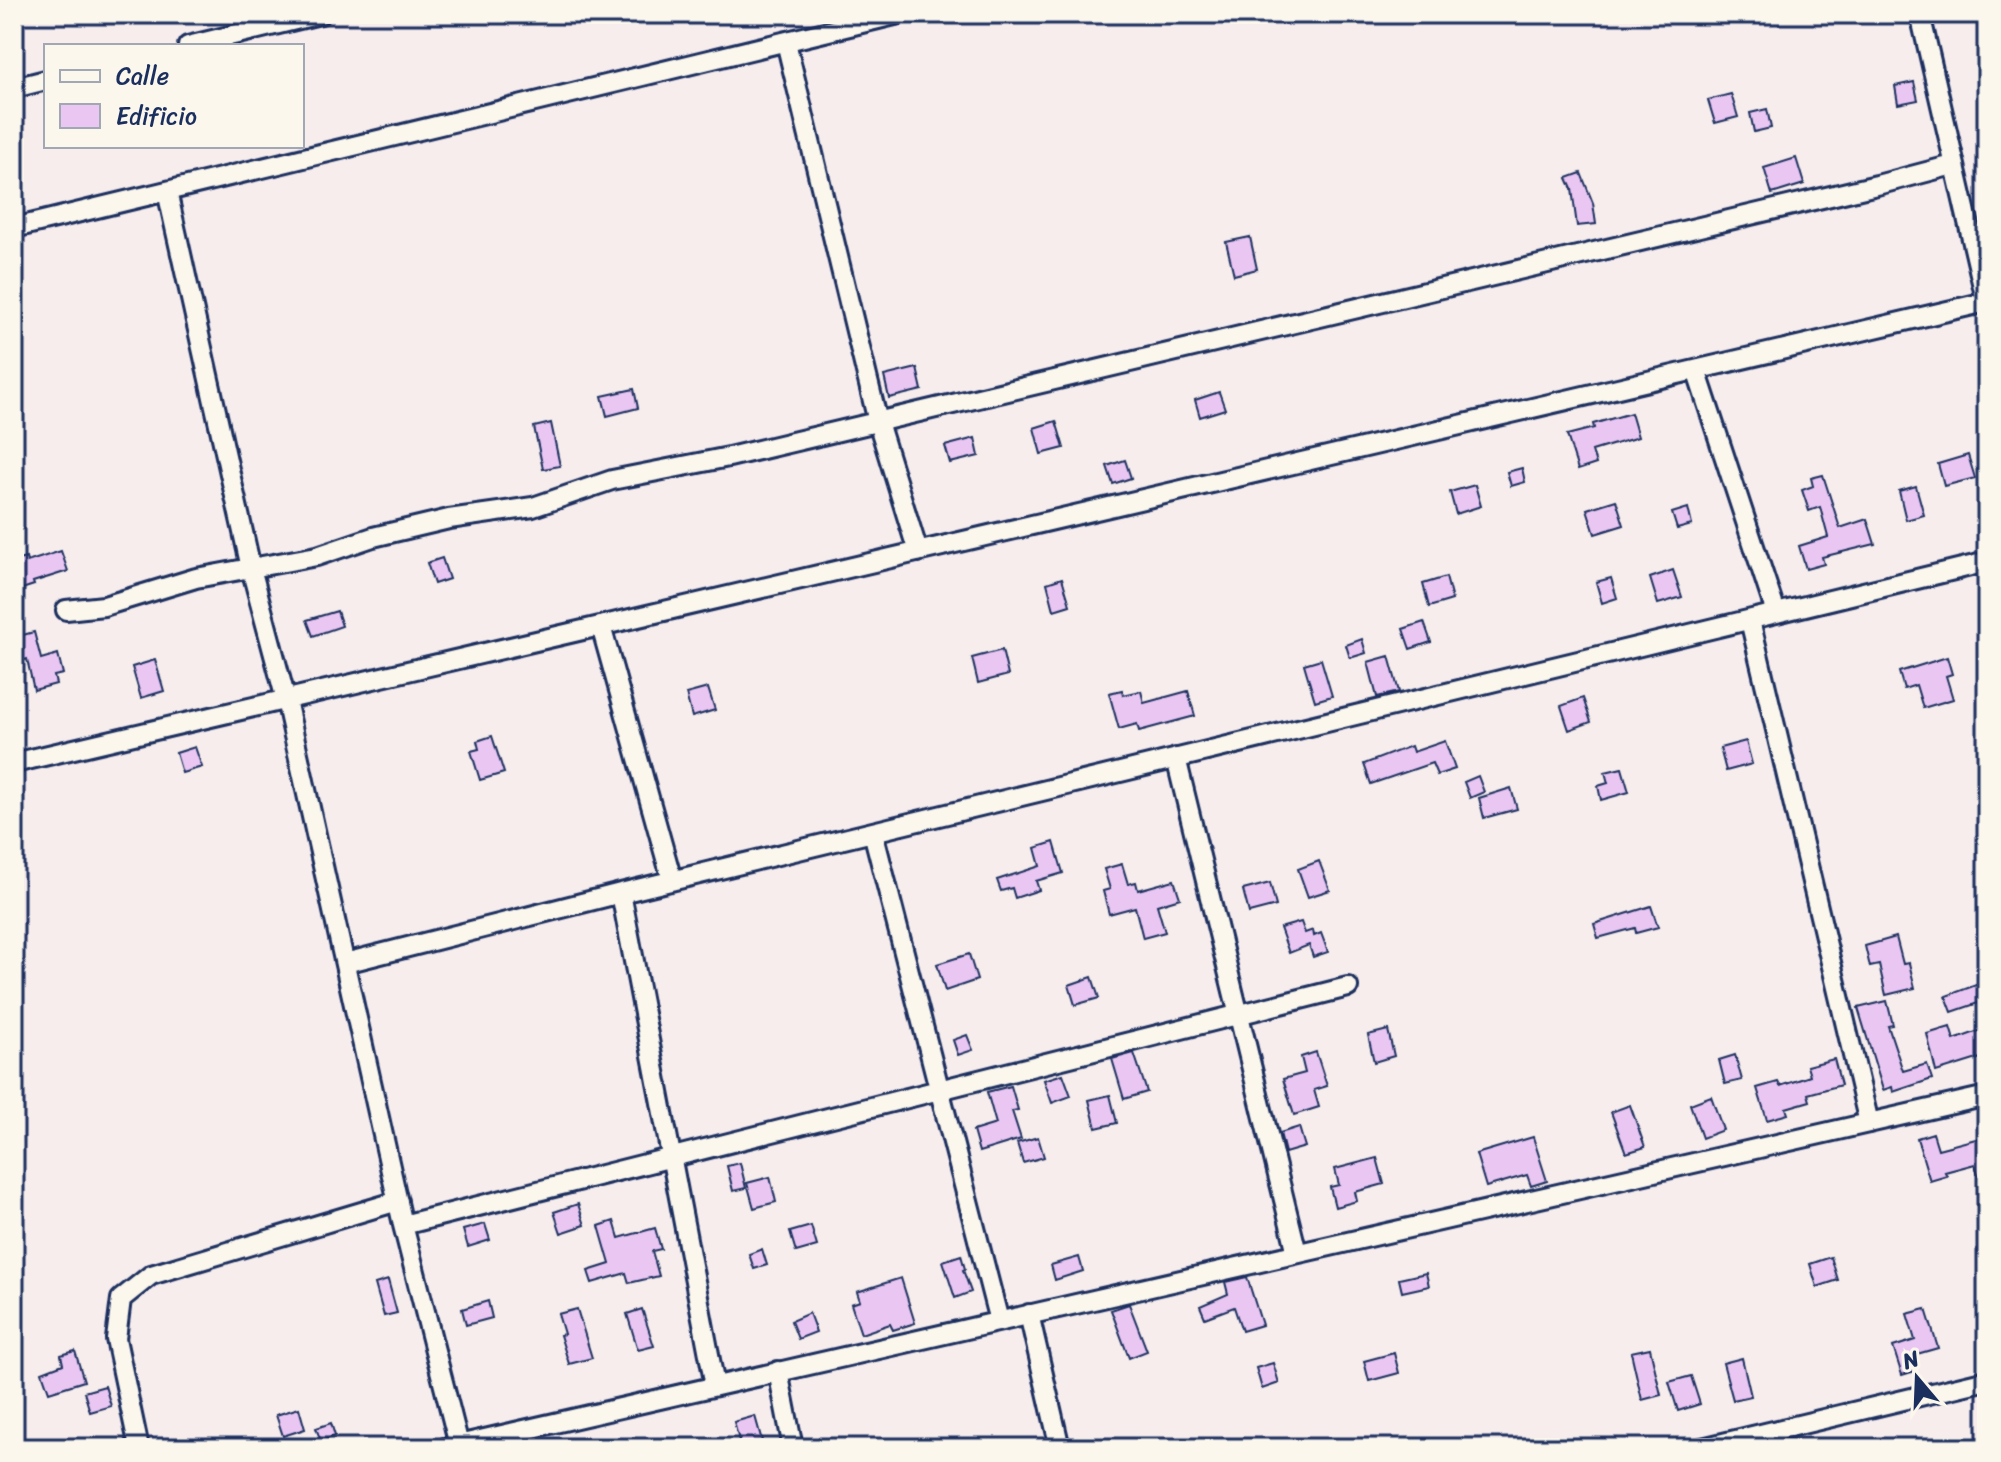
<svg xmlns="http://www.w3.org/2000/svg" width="2001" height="1462" viewBox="0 0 2001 1462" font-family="Sriracha,sans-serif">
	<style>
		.building { fill: #e9c7f2; stroke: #1b2f5e; stroke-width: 2 }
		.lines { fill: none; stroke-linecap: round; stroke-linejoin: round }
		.minor-casing { stroke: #1b2f5e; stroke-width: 24 }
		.minor { stroke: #fbf7ec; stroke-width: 18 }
	</style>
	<rect width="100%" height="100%" fill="#f7eded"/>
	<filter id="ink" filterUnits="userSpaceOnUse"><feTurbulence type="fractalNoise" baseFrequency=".0125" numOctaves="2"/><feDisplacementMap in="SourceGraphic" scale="16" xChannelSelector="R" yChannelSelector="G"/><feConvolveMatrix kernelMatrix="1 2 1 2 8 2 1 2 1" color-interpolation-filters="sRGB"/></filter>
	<g filter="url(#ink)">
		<!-- building -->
		<path class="building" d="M1914 82 1918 100 1898 104 1895 86Z
			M1731 94 1738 117 1715 123 1708 100Z
			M1767 109 1771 128 1754 132 1750 113Z
			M1796 158 1804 184 1772 194 1764 168Z
			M1581 173 1593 203 1596 224 1577 226 1572 189 1567 178Z
			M1250 237 1257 269 1234 275 1226 242Z
			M917 368 922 390 889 398 884 376Z
			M634 389 638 408 607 416 602 396Z
			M1219 392 1225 409 1200 417 1195 400Z
			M1631 413 1638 437 1592 451 1596 464 1578 470 1567 435 1594 428 1593 424Z
			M1056 421 1064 448 1041 454 1034 428Z
			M551 423 560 466 543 469 534 427Z
			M975 438 979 456 950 463 945 446Z
			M1968 455 1975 478 1944 486 1938 464Z
			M1125 460 1131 478 1113 484 1107 466Z
			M1522 468 1525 482 1511 486 1507 472Z
			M1823 475 1840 528 1867 519 1875 544 1822 557 1824 564 1806 569 1799 546 1828 537 1820 507 1809 511 1802 490 1813 486 1811 478Z
			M1475 485 1481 506 1456 514 1450 492Z
			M1916 486 1924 515 1906 520 1899 491Z
			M1616 500 1624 525 1595 534 1587 509Z
			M1688 508 1692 525 1677 529 1672 513Z
			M61 551 68 571 33 582 34 585 19 590 14 574V561L26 558 27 562Z
			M442 558 449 579 434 584 427 563Z
			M1673 570 1682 597 1658 604 1650 578Z
			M1446 577 1452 600 1429 607 1423 584Z
			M1062 578 1070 605 1054 610 1047 583Z
			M1611 578 1617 598 1602 603 1596 582Z
			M337 611 342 626 313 636 307 620Z
			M1424 622 1431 642 1410 649 1403 629Z
			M34 632 41 659 58 654 63 674 54 676 56 684 34 690 27 659 21 661 15 637Z
			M1362 639 1366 653 1350 658 1346 645Z
			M1002 650 1008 675 978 683 972 658Z
			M1389 656 1399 692 1377 697 1368 662Z
			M1947 657 1952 674 1946 676 1953 699 1923 708 1916 685 1904 689 1899 672Z
			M1321 659 1332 696 1315 701 1304 664Z
			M155 660 164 691 141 698 132 667Z
			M708 688 715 710 692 717 686 694Z
			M1122 690 1123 695 1141 691 1144 703 1188 691 1195 716 1139 731 1137 724 1119 729 1109 693Z
			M1583 698 1591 722 1569 730 1561 706Z
			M492 736 504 773 480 780 471 751 479 749 477 741Z
			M1445 741 1455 769 1437 775 1432 763 1371 784 1364 764 1411 746 1413 752Z
			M1746 741 1752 764 1726 771 1720 748Z
			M195 747 202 767 182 773 176 753Z
			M1622 768 1629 792 1601 800 1598 786 1608 783 1605 772Z
			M1478 776 1484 792 1470 798 1464 782Z
			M1511 788 1517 809 1484 818 1479 798Z
			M1054 842 1063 873 1036 881 1039 890 1015 898 1012 888 1001 891 997 880 1040 866 1035 848Z
			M1319 861 1330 890 1308 897 1298 869Z
			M1122 864 1128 884 1136 882 1138 890 1174 880 1180 898 1157 905 1165 932 1143 938 1135 907 1109 914 1103 891 1110 889 1104 869Z
			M1270 883 1276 906 1249 913 1243 890Z
			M1651 906 1658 927 1636 933 1635 928 1598 938 1594 924Z
			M1301 922 1305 933 1313 930 1314 936 1321 933 1328 952 1313 957 1309 945 1289 953 1280 928Z
			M1896 937 1903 964 1909 963 1915 988 1886 995 1879 965 1870 967 1865 946Z
			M969 954 977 980 945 991 937 964Z
			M1092 977 1099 998 1075 1005 1069 985Z
			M1987 981V1000L1952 1012 1946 996Z
			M1887 1001 1893 1025 1888 1026 1903 1071 1927 1064 1932 1079 1893 1092 1892 1087 1883 1090 1858 1008Z
			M1950 1027 1954 1040 1987 1028V1056L1936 1072 1927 1034Z
			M1388 1030 1394 1056 1374 1062 1368 1035Z
			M967 1035 973 1050 958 1055 953 1040Z
			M1316 1052 1327 1086 1314 1090 1319 1107 1294 1115 1283 1079 1305 1073 1301 1057Z
			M1134 1053 1147 1092 1124 1099 1112 1059Z
			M1735 1055 1742 1080 1725 1084 1719 1060Z
			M1834 1059 1841 1085 1808 1094 1810 1101 1786 1108 1788 1114 1767 1120 1757 1088 1778 1082 1780 1086 1810 1076 1807 1066Z
			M1063 1074 1071 1096 1052 1103 1044 1080Z
			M1011 1086 1018 1110 1012 1111 1021 1139 979 1152 973 1131 996 1124 987 1092Z
			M1110 1095 1117 1123 1096 1128 1089 1100Z
			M1711 1096 1723 1130 1702 1138 1690 1104Z
			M1630 1105 1645 1147 1626 1153 1611 1112Z
			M1299 1127 1305 1147 1285 1153 1280 1133Z
			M1933 1133 1938 1149 1987 1136V1190L1983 1191 1975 1164 1945 1172 1947 1176 1930 1181 1917 1138Z
			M1038 1137 1044 1157 1023 1163 1017 1143Z
			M1533 1137 1547 1181 1531 1186 1527 1175 1486 1187 1476 1154Z
			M1377 1158 1384 1184 1355 1192 1357 1201 1335 1207 1330 1187 1339 1185 1335 1169Z
			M740 1163 746 1188 733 1191 727 1166Z
			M770 1177 776 1202 754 1208 747 1183Z
			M578 1204 585 1225 561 1233 554 1212Z
			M614 1221 619 1238 655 1228 661 1249 652 1251 659 1276 629 1283 626 1273 592 1283 588 1271 610 1264 599 1226Z
			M485 1224 490 1240 468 1247 463 1230Z
			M811 1226 817 1246 796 1252 790 1232Z
			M762 1249 767 1265 754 1269 749 1254Z
			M961 1255 965 1269 963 1270 971 1292 955 1298 943 1261Z
			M1079 1257 1083 1271 1055 1280 1051 1265Z
			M1831 1257 1838 1280 1817 1287 1810 1264Z
			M1426 1273 1429 1286 1402 1292 1399 1279Z
			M1247 1277 1262 1325 1242 1331 1234 1307 1205 1318 1200 1306 1228 1294 1225 1282Z
			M901 1278 915 1323 893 1330 890 1324 861 1334 851 1304 860 1301 857 1292Z
			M388 1280 397 1313 384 1316 375 1284Z
			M488 1301 492 1318 466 1325 462 1309Z
			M1129 1304 1147 1351 1129 1358 1111 1310Z
			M577 1309 592 1358 569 1364 560 1335 564 1334 558 1314Z
			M642 1309 654 1346 638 1350 627 1314Z
			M1926 1309 1938 1348 1910 1356 1915 1371 1902 1375 1893 1347 1915 1340 1907 1314Z
			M809 1313 816 1332 798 1339 791 1321Z
			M1650 1348 1661 1395 1642 1400 1631 1352Z
			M75 1351 84 1381 49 1392 42 1372 63 1364 61 1355Z
			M1394 1353 1399 1373 1369 1381 1364 1361Z
			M1742 1358 1751 1396 1733 1400 1723 1363Z
			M1273 1363 1279 1383 1262 1389 1256 1368Z
			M1691 1376 1700 1404 1678 1411 1669 1382Z
			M105 1386 111 1406 90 1412 84 1392Z
			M299 1408 305 1429 283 1436 276 1415Z
			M755 1416 764 1448H741L734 1422Z
			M331 1423 335 1436 321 1441 316 1428Z"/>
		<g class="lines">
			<!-- minor casing -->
			<g class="minor-casing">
				<path id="minor" d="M1920 14 1987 304
					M786 42 878 422 918 552
					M188 46 320 14
					M14 88 46 80
					M167 191 251 568 286 700 403 1225 459 1445
					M14 228 899 14
					M1696 370 1776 613
					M66 610 104 606 196 578 317 556 373 537 449 519 533 507 612 480 729 457 1877 185 1953 165
					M1750 620 1869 1123
					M601 626 672 880
					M1176 758 1297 1253
					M14 763 1986 302
					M873 832 999 1321
					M345 963 621 893
					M403 1225 1348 987
					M1029 1314 1060 1448
					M778 1371 793 1448
					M715 1386 621 893 1987 562
					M139 1448 116 1339 121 1299 151 1275 398 1201
					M445 1448 1987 1096
					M1702 1448 1987 1380"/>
			</g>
			<!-- minor -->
			<use href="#minor" class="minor"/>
		</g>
	</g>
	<!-- margin -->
	<rect width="2001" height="1462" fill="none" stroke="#fbf7ec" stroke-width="48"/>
	<rect x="24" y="24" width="1953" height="1414" fill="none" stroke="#1b2f5e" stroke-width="3" filter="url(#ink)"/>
	<!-- legend -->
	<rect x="44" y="44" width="260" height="104" fill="#fbf7ec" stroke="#a1a7b3" stroke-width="2"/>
	<rect x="60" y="70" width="40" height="12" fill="#fbf7ec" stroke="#a1a7b3" stroke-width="2"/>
	<text x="116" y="84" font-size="24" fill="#1b2f5e">Calle</text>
	<rect x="60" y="104" width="40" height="24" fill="#e9c7f2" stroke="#a1a7b3" stroke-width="2"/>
	<text x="116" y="124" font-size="24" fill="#1b2f5e">Edificio</text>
	<!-- north arrow -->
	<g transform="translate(1917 1378) rotate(341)" stroke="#fbf7ec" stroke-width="6" paint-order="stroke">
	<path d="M0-6L14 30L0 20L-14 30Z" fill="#1b2f5e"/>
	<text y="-12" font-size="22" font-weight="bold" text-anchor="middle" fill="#1b2f5e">N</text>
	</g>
</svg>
